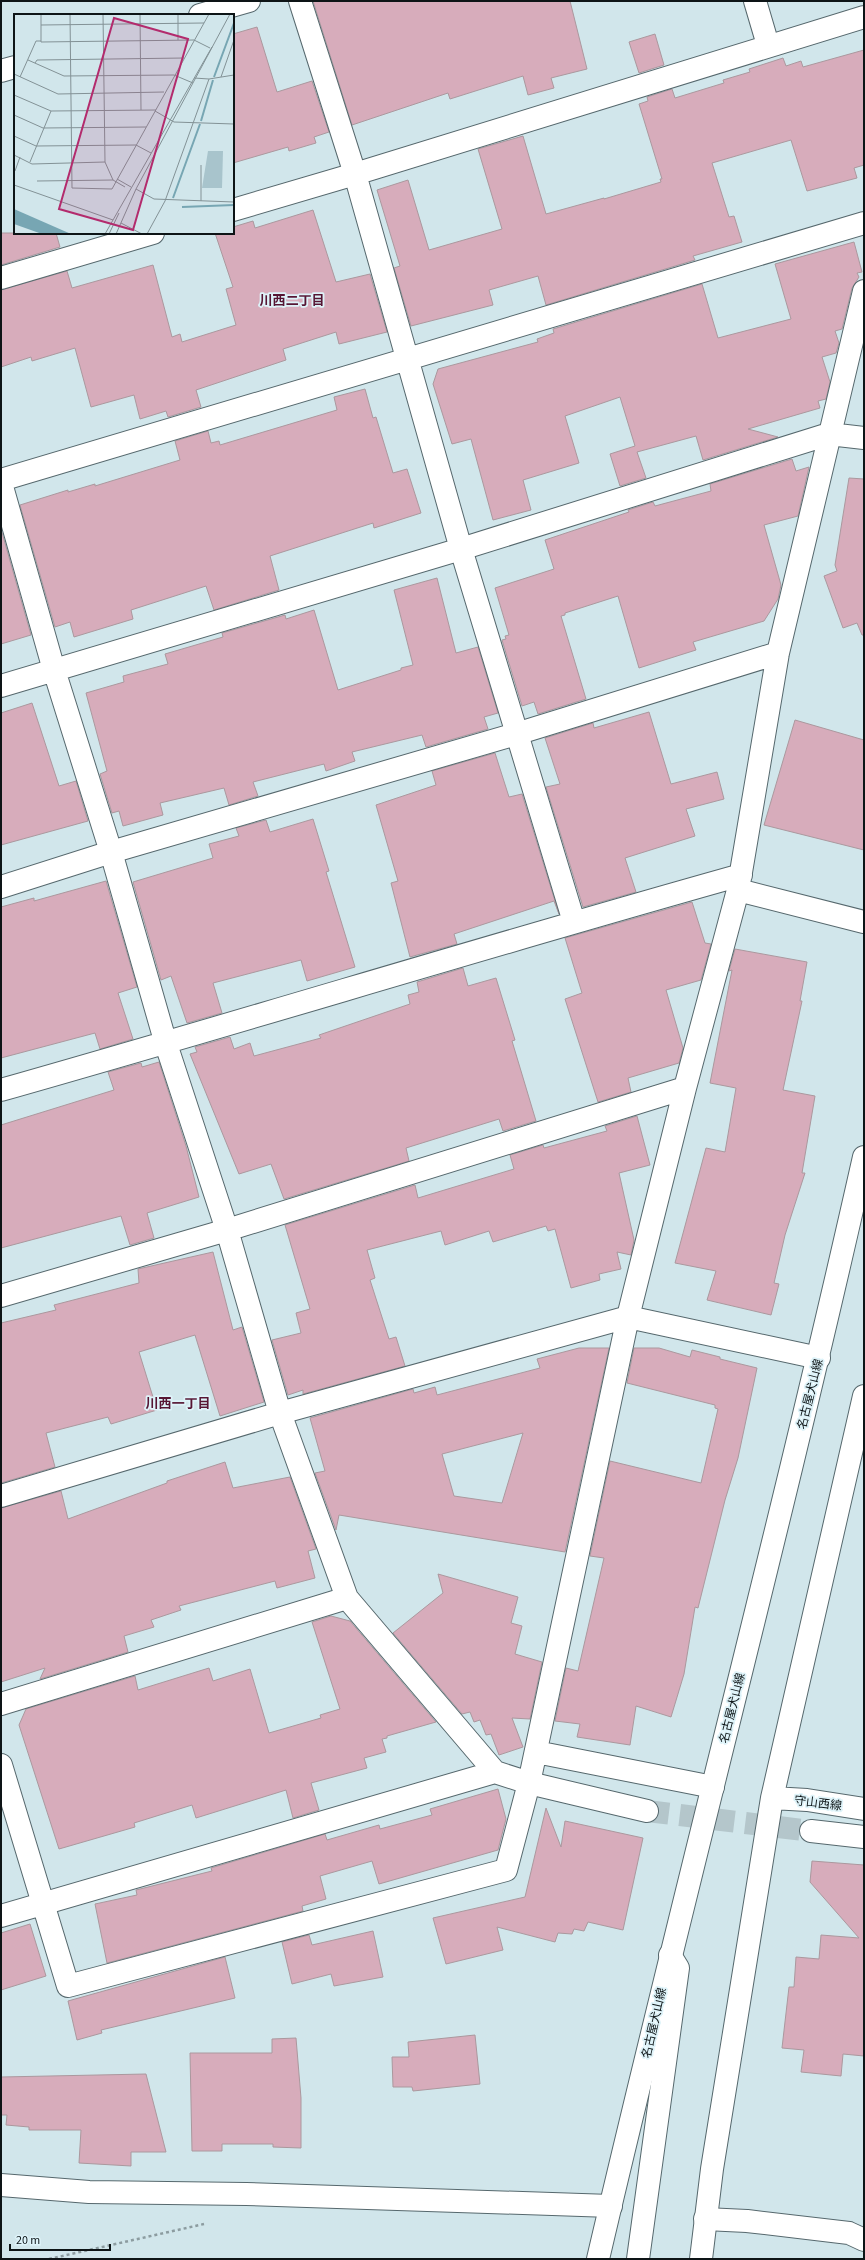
<svg xmlns="http://www.w3.org/2000/svg" width="865" height="2260" viewBox="0 0 865 2260" font-family="'Source Sans 3','Noto Sans JP',sans-serif">
	<style>
		.building { fill: #d7acbb; stroke: #ab989e; fill-rule: evenodd }
		.lines { fill: none; stroke-linecap: round; stroke-linejoin: round }
		.minor-tunnel { stroke: #b4c6cb; stroke-width: 22; stroke-dasharray: 22 11; stroke-linecap: butt }
		.minor-casing { stroke: #56686d; stroke-width: 24 }
		.tertiary-casing { stroke: #56686d; stroke-width: 24 }
		.secondary-casing { stroke: #56686d; stroke-width: 24 }
		.path { stroke: #8c9ca0; stroke-width: 2.5; stroke-dasharray: 3 3; stroke-linecap: butt }
		.minor { stroke: #fff; stroke-width: 22 }
		.tertiary { stroke: #fff; stroke-width: 22 }
		.secondary { stroke: #fff; stroke-width: 22 }
		.labels { text-anchor: middle; stroke-width: 3.5; stroke-linejoin: round; paint-order: stroke }
		.street-label { font-size: 12px; fill: #0d1416; stroke: #def3f9 }
		.neighbourhood-label { font-size: 13px; font-weight: bold; fill: #561533; stroke: #def3f9 }
		.inset-river { fill: none; stroke: #77a6b3; stroke-width: 2 }
		.inset-road { fill: none; stroke: #839296; stroke-width: 1 }
		.view { fill: #b32b6d; fill-opacity: 0.15; stroke: #b32b6d; stroke-width: 2 }
		.inset-edge { fill: none; stroke: #0d1416; stroke-width: 2 }
	</style>
	<rect width="100%" height="100%" fill="#d1e6eb"/>
	<!-- building -->
	<path class="building" d="M313 1H570L587 69 551 78 554 88 528 95 523 76 450 99 448 93 352 125Z
		M257 27 277 92 312 81 329 132 314 137 316 143 289 151 288 147 233 163V34Z
		M655 34 664 65 639 73 629 42Z
		M864 50V165L854 168 857 178 807 191 791 140 712 163 729 217 734 216 742 242 693 256 695 260 546 305 538 276 489 290 493 305 411 326 394 268 400 266 377 190 408 180 429 250 502 229 478 149 523 136 546 214 604 198V199L661 182 660 179H662L639 104 648 101 647 97 672 89 675 98 724 83 723 80 750 72 749 69 783 58 786 66 801 61 803 67Z
		M313 210 336 282 370 274 387 332 339 344 336 332 283 349 286 360 196 390 201 407 168 417 166 411 140 419 134 395 91 407 75 348 32 361 31 357 1 367V290L67 271 72 288 153 265 172 337 180 334 182 342 236 325 226 289 233 287 215 233H233V227L253 221 255 228Z
		M1 233H56L60 247 1 265Z
		M854 242 862 272 857 273 859 277 852 288 842 329 835 331 839 343 836 353 822 357 830 382 826 399 818 401 820 408 748 429 778 437 703 460 696 436 637 452 646 478 620 486 610 454 635 446 620 397 565 416 579 463 523 480 531 510 493 520 471 439 452 444 433 384 438 369 538 342 537 339 554 333 553 329 702 284 718 338 791 319 775 264Z
		M365 389 373 418 376 417 393 473 407 469 421 513 374 528 373 523 270 556 279 590 214 610 206 586 131 610 133 619 74 637 70 622 55 627 20 505 68 490V492L95 484V486L180 460 175 441 208 431 211 443 219 441 220 445 337 410 334 397Z
		M792 459 796 471 809 467 798 516 764 525 781 585 778 599 764 621 693 642 696 650 639 668 618 596 565 613V615L561 616 586 699 538 714 534 702 522 706 502 640 506 639 505 636 509 635 495 588 554 569 545 540 629 512 628 510 653 502 655 506 711 491 710 484Z
		M849 478 864 479V635H862L857 623 843 628 824 576 837 571 835 565Z
		M1 529 31 635 1 644Z
		M437 578 456 653 478 647 498 713 484 717 488 729 426 747 422 735 352 752 355 761 326 771 324 764 253 782 258 796 229 805 224 788 160 803 163 815 123 826 119 811 112 813 100 774 107 771 86 693 124 682 123 676 168 664 165 654 223 637 222 633 285 615 286 619 314 610 338 690 401 670V668L413 665 394 590Z
		M32 703 59 786 76 781 88 821 1 845V713Z
		M649 712 671 784 717 772 724 799 686 809 695 836 625 858 636 892 583 907 546 787 560 784 545 738 593 723 594 728Z
		M795 720 864 740V850L764 825Z
		M495 753 509 797 522 794 559 914 554 901 454 934 457 944 410 957 391 883 398 881 376 805 436 785 432 771Z
		M313 819 329 871 326 872 355 967 307 981 301 960 213 983 222 1013 187 1023 171 976 161 980 133 882 213 858 209 844 239 836 236 828 266 820 270 832Z
		M106 881 137 987 118 993 133 1039 100 1049 95 1033 1 1058V907L34 898V901Z
		M692 902 705 943 711 944 701 980 666 990 683 1048 679 1063 628 1078 631 1092 598 1102 565 999 582 993 565 938Z
		M735 949 807 962 800 1001H802L783 1090 815 1096 802 1173H805L785 1235 774 1283 779 1284 771 1315 707 1300 716 1271 675 1263 706 1148 725 1152 736 1088 710 1083 732 970 729 971Z
		M463 968 468 986 496 978 515 1040 512 1041 536 1121 503 1131 499 1119 406 1148 409 1161 284 1199 271 1164 239 1174 190 1054 197 1052 195 1047 230 1037 234 1049 250 1043 254 1056 321 1038 319 1035 410 1004 408 995 419 992 417 982Z
		M159 1062 186 1146 199 1197 147 1213 154 1238 130 1245 121 1216 1 1248V1125L114 1090 108 1072 141 1063 142 1067Z
		M637 1116 650 1165 619 1173 634 1240 631 1255 617 1252 621 1269 599 1274 600 1280 571 1288 555 1229 548 1231 546 1226 493 1242 489 1231 445 1245 441 1231 367 1250 375 1278 370 1280 389 1339 396 1337 405 1366 303 1394V1390L288 1395 272 1340 301 1333 296 1313 310 1309 285 1225 415 1185 418 1198 514 1169 510 1155 543 1145 544 1148 607 1131 605 1126Z
		M213 1252 233 1330 242 1327 264 1402 220 1416 195 1335 139 1352 157 1410 111 1424 108 1417 46 1433 55 1467 1 1483V1323L56 1310 54 1305 139 1283 138 1269Z
		M579 1348H609L565 1552 339 1515 336 1530 315 1473 325 1471 310 1418 413 1389 414 1393 435 1387 437 1395 540 1368 537 1359ZM523 1433 502 1503 454 1496 442 1454Z
		M634 1348H659L690 1357 692 1350 720 1357V1359L757 1368 738 1458 725 1500 698 1608 695 1607 684 1674 671 1717 636 1706 630 1745 577 1737 580 1724 555 1721 566 1668 578 1671 604 1558 590 1556 610 1461 701 1483 718 1409 715 1408V1405L627 1383Z
		M225 1462 233 1488 290 1477 316 1549 308 1551 315 1578 277 1588 275 1581 179 1606 181 1610 151 1620 154 1627 124 1636 128 1652 40 1679 45 1668 1 1682V1508L61 1491 68 1519 167 1483V1481Z
		M438 1574 518 1597 511 1623 522 1626 515 1654 542 1662 530 1719 512 1718 523 1747 499 1755 491 1734 486 1735 480 1720 474 1722 470 1712 462 1714 393 1633 443 1593Z
		M331 1616 350 1621 436 1722 387 1736V1738L382 1739 386 1752 364 1758 367 1768 311 1783 319 1810 293 1818 286 1790 196 1818 192 1805 134 1823 135 1827 59 1849 19 1725 26 1709 135 1676 138 1690 209 1668 213 1681 250 1669 269 1733 321 1718 320 1715 340 1709 312 1622Z
		M498 1789 506 1819 498 1850 379 1884 372 1861 320 1876 326 1899 302 1906 303 1911 107 1963 95 1904 137 1895 136 1890 212 1871 211 1868 325 1834 327 1840 379 1825 380 1829 432 1815 430 1809Z
		M546 1808 561 1847 565 1821 643 1838 623 1930 588 1922 584 1931 574 1929 572 1934 558 1933 555 1942 497 1927 503 1950 446 1964 433 1918 525 1897Z
		M812 1861 864 1865V2056L843 2054 841 2076 801 2072 804 2050 782 2048 789 1987H794L796 1957 819 1959 821 1935 859 1938 810 1882Z
		M30 1924 46 1976 1 1990V1933Z
		M373 1931 383 1977 334 1986 331 1974 292 1984 282 1942 309 1935 312 1945Z
		M225 1957 235 1998 101 2030 102 2033 77 2040 68 2001Z
		M475 2035 480 2084 413 2091 412 2087H393L392 2057H409L408 2042Z
		M296 2038 301 2098V2148L273 2147V2144H222V2151H192L190 2053H272V2039Z
		M146 2074 166 2152H131V2166L79 2163 81 2130H29V2127L6 2125 7 2115H1V2077Z"/>
	<g class="lines">
		<!-- minor-tunnel -->
		<path class="minor-tunnel" d="M647 1811 811 1831"/>
		<!-- minor casing -->
		<g class="minor-casing">
			<path id="minor" d="M300 1 355 174 461 549 574 922
				M755 1 768 45
				M200 15 249 1
				M1 71 15 67
				M233 210 355 174 864 17
				M1 278 153 233
				M1 480 864 223
				M1 483 54 670 111 852 166 1044 227 1230 280 1413 347 1598 495 1772 529 1783 647 1811
				M1 686 461 549 829 434 864 438
				M1 887 111 852 516 734 778 653
				M738 890 864 922
				M1 1090C248 1020 494 944 741 875
				M1 1296 227 1230 685 1088
				M1 1496 280 1413 628 1317 819 1358
				M1 1704 347 1598
				M536 1752 713 1787
				M1 1765 68 1986 506 1870 529 1783 628 1317 685 1088 738 890 778 653 864 291
				M811 1831 864 1837
				M1 1916 495 1772
				M1 2185 89 2192 246 2194 611 2206
				M705 2219 747 2221 849 2233 864 2240"/>
		</g>
		<!-- tertiary casing -->
		<g class="tertiary-casing">
			<path id="tertiary" d="M638 2259 678 1968 670 1955"/>
		</g>
		<!-- secondary casing -->
		<g class="secondary-casing">
			<path id="secondary" d="M772 1798 807 1800 864 1809
				M598 2259C684 1891 781 1526 864 1157
				M701 2259 712 2169 772 1798 864 1396"/>
		</g>
		<!-- path -->
		<path class="path" d="M49 2259 204 2224"/>
		<!-- minor -->
		<use href="#minor" class="minor"/>
		<!-- tertiary -->
		<use href="#tertiary" class="tertiary"/>
		<!-- secondary -->
		<use href="#secondary" class="secondary"/>
	</g>
	<g class="labels">
		<!-- street labels -->
		<g class="street-label">
			<text transform="translate(810 1394) rotate(-76)" y="4">名古屋犬山線</text>
			<text transform="translate(732 1708) rotate(-76)" y="4">名古屋犬山線</text>
			<text transform="translate(818 1803) rotate(7)" y="4">守山西線</text>
			<text transform="translate(654 2023) rotate(-77)" y="4">名古屋犬山線</text>
		</g>
		<!-- neighbourhood labels -->
		<g class="neighbourhood-label">
			<text x="292" y="305">川西二丁目</text>
			<text x="178" y="1408">川西一丁目</text>
		</g>
	</g>
	<!-- overview -->
	<g transform="translate(14 14)">
		<rect width="220" height="220" fill="#d1e6eb"/>
		<path d="M194 137H209L208 174H188Z" fill="#a8c4cc"/>
		<path d="M0 195 57 220H28L0 210Z" fill="#77a6b3"/>
		<path class="inset-river" d="M200 63 220 9M187 107 199 66M159 184 186 110M168 193 220 191"/>
		<path class="inset-road" d="M27 0V28L180 26 196 34M56 0 58 174 98 175 195 0M89 0 91 148 99 166 111 173M126 0 127 96M164 0V26M27 11 190 9M14 46 50 62 160 61 179 69M21 49 23 46 170 44M0 60 44 80 150 78M6 63 22 27H27M207 63 220 26M180 64 195 65 220 61M0 81 37 97 142 96M141 97 160 108 220 110M0 101 29 114 132 113M0 122 22 132 122 131 137 139M0 141 18 150 91 148M16 148 37 97M187 151V187M1 157 6 143M103 165 117 173M23 167 99 166M0 171 99 206M122 175 140 185 220 188M107 209 128 220M91 220 198 33M95 220 105 199M102 220 122 175 216 0M133 220 151 187 195 65"/>
		<path class="view" d="M100 4 174 25 119 216 45 195Z"/>
		<rect width="220" height="220" class="inset-edge"/>
	</g>
	<!-- border -->
	<rect width="865" height="2260" fill="none" stroke="#0d1416" stroke-width="4"/>
	<!-- scale -->
	<path d="M10 2244v6h100v-6" fill="none" stroke="#0d1416" stroke-width="2"/>
	<text x="16" y="2244" font-size="12" fill="#0d1416" stroke="#def3f9" stroke-width="3" paint-order="stroke">20 m</text>
</svg>
